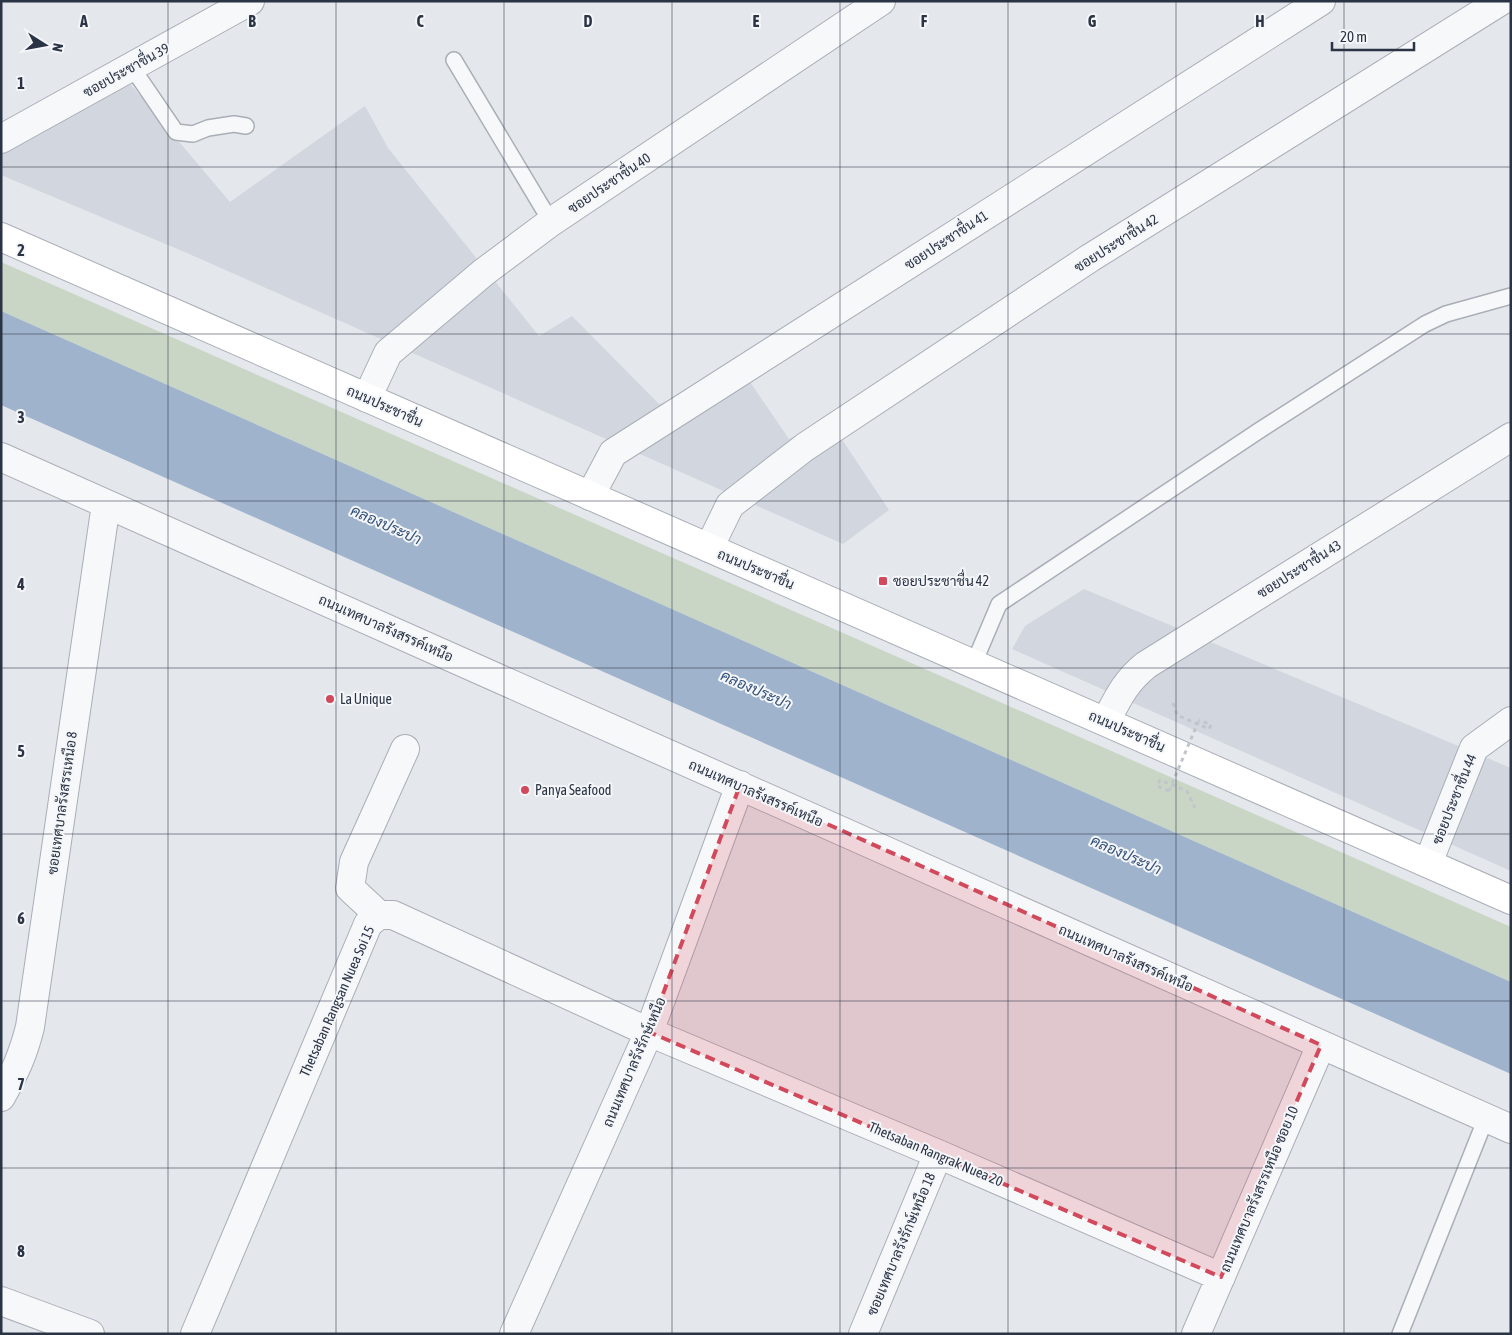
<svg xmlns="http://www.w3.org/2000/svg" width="1512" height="1335" viewBox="0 0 1512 1335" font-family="'Asap Condensed',Sarabun,sans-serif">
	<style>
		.built { fill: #d2d6de }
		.green { fill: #c9d6c5 }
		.water { fill: #9fb4cc }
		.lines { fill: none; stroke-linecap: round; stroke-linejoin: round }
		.lane-casing { stroke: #a9aeb7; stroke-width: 18 }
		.street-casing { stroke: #a9aeb7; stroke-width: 30 }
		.secondary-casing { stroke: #a9aeb7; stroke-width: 30 }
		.path { stroke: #c2c5cb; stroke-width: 3; stroke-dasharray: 4 4; stroke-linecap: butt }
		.lane { stroke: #f7f8fa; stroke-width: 15 }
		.street { stroke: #f7f8fa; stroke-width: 28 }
		.secondary { stroke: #fff; stroke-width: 28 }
		.path-bridge { stroke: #c2c5cb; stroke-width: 3; stroke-dasharray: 4 4; stroke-linecap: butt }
		.marked { fill: #d1495b; fill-opacity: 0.2; stroke: #d1495b; stroke-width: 4; stroke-dasharray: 10 6; stroke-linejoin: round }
		.grid { fill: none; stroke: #2b3445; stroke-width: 1; stroke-opacity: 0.55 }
		.poi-dot { fill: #d1495b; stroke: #f4f6f9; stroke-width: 2 }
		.labels { text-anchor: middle; stroke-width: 4; stroke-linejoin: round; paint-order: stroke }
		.street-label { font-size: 14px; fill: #2b3445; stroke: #f4f6f9 }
		.poi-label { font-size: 14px; fill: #2b3445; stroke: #f4f6f9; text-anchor: start }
		.water-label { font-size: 15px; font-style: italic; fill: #34527a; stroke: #f4f6f9 }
		.grid-label { font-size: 16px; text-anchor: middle; font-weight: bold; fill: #2b3445; stroke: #f4f6f9; stroke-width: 4; stroke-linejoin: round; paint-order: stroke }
	</style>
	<rect width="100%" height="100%" fill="#e4e7ec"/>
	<!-- built -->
	<path class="built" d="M120 72 230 202 365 106 388 148 539 336 572 316 659 404 750 382 789 439 829 420 889 510 843 544 187 253 1 175V130Z
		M1084 589 1511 768V871L1012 649 1025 626Z"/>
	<!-- green -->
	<path class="green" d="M1 262 1511 927V982L1 311Z"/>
	<!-- water -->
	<path class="water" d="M1 311 1511 982V1074L1 405Z"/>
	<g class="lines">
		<!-- lane casing -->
		<g class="lane-casing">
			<path id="lane" d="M454 60 551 222
				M131 66 176 132 193 134 208 128 234 124 246 126
				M974 663 999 604 1260 430 1425 324 1446 314 1511 296
				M1400 1334 1486 1118"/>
		</g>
		<!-- street casing -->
		<g class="street-casing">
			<path id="street" d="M1 139 250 1
				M367 398 388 353 484 272 551 222 881 1
				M1 457 1511 1129
				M590 496 613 453 1321 1
				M709 548 730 505 805 447 1090 258 1501 1
				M1106 721C1118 698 1125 682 1146 665L1511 437
				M1428 863 1474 748 1511 721
				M379 915 350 888 354 862 405 749
				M1 1097C15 1072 23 1055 30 1027L106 504
				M1 1301 90 1334
				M195 1334 368 924 379 915H393L649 1032 938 1154 1221 1277
				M514 1334 649 1032 740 785
				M863 1334 938 1154
				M1196 1334 1321 1045"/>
		</g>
		<!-- secondary casing -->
		<g class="secondary-casing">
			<path id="secondary" d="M1 237 1511 900"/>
		</g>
		<!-- path -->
		<path class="path" d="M1173 703 1177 715 1209 729 1211 725 1199 720
			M1169 791 1157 786 1160 780 1187 791 1195 808"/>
		<!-- lane -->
		<use href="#lane" class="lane"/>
		<!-- street -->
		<use href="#street" class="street"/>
		<!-- secondary -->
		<use href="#secondary" class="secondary"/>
		<!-- path-bridge -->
		<path class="path-bridge" d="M1169 791 1199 720"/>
	</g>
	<!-- marked area -->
	<path class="marked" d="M740 785 1321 1045 1221 1277 649 1032Z"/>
	<!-- grid -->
	<path class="grid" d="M168 1V1334M336 1V1334M504 1V1334M672 1V1334M840 1V1334M1008 1V1334M1176 1V1334M1344 1V1334M1 167H1511M1 334H1511M1 501H1511M1 668H1511M1 834H1511M1 1001H1511M1 1168H1511"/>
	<!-- markers -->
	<g class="poi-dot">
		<rect x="878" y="576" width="10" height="10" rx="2.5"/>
		<circle cx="330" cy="699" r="5"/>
		<circle cx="525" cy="790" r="5"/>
	</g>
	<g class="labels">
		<!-- street labels -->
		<g class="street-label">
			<text transform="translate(126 70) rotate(-29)" y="5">ซอยประชาชื่น 39</text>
			<text transform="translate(609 183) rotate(-34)" y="5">ซอยประชาชื่น 40</text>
			<text transform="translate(946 240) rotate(-33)" y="5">ซอยประชาชื่น 41</text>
			<text transform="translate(1116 243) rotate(-32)" y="5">ซอยประชาชื่น 42</text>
			<text transform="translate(385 406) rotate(24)" y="5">ถนนประชาชื่น</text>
			<text transform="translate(756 569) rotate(23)" y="5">ถนนประชาชื่น</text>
			<text transform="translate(1299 569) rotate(-32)" y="5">ซอยประชาชื่น 43</text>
			<text transform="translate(386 628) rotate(24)" y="5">ถนนเทศบาลรังสรรค์เหนือ</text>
			<text transform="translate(1127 731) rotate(24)" y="5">ถนนประชาชื่น</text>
			<text transform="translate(756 793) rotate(24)" y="5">ถนนเทศบาลรังสรรค์เหนือ</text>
			<text transform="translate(1454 799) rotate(-68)" y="5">ซอยประชาชื่น 44</text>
			<text transform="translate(62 803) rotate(-82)" y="5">ซอยเทศบาลรังสรรเหนือ 8</text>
			<text transform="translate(1126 958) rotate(24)" y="5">ถนนเทศบาลรังสรรค์เหนือ</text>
			<text transform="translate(337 1001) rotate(-66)" y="5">Thetsaban Rangsan Nuea Soi 15</text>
			<text transform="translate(634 1062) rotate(-67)" y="5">ถนนเทศบาลรังรักษ์เหนือ</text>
			<text transform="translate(936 1154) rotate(23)" y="5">Thetsaban Rangrak Nuea 20</text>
			<text transform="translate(1259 1189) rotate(-67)" y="5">ถนนเทศบาลรังสรรเหนือ ซอย 10</text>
			<text transform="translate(901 1244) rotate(-67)" y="5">ซอยเทศบาลรังรักษ์เหนือ 18</text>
		</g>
		<!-- poi labels -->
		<g class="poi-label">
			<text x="893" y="586">ซอยประชาชื่น 42</text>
			<text x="340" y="704">La Unique</text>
			<text x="535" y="795">Panya Seafood</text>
		</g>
		<!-- water labels -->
		<g class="water-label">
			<text transform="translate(386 525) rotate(24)" y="5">คลองประปา</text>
			<text transform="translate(756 690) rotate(24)" y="5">คลองประปา</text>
			<text transform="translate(1126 855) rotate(24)" y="5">คลองประปา</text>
		</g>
	</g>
	<g class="grid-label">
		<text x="84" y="27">A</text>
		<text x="252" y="27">B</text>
		<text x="420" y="27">C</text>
		<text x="588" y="27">D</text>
		<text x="756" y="27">E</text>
		<text x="924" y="27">F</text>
		<text x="1092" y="27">G</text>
		<text x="1260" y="27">H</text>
		<text x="21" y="89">1</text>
		<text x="21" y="256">2</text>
		<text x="21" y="423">3</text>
		<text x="21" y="590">4</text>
		<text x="21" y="757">5</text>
		<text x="21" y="924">6</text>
		<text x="21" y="1090">7</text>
		<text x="21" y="1257">8</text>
	</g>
	<!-- border -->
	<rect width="1512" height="1335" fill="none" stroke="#2b3445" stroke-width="5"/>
	<!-- north arrow -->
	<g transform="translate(45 45) rotate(101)" stroke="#f4f6f9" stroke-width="4" paint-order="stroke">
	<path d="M0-4L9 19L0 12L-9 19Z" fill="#2b3445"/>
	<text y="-8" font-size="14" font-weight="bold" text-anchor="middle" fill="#2b3445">N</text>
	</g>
	<!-- scale -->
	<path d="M1332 42v8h82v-8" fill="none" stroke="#2b3445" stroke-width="2.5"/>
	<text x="1340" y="42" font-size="15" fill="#2b3445" stroke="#f4f6f9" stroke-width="4" paint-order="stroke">20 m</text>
</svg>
